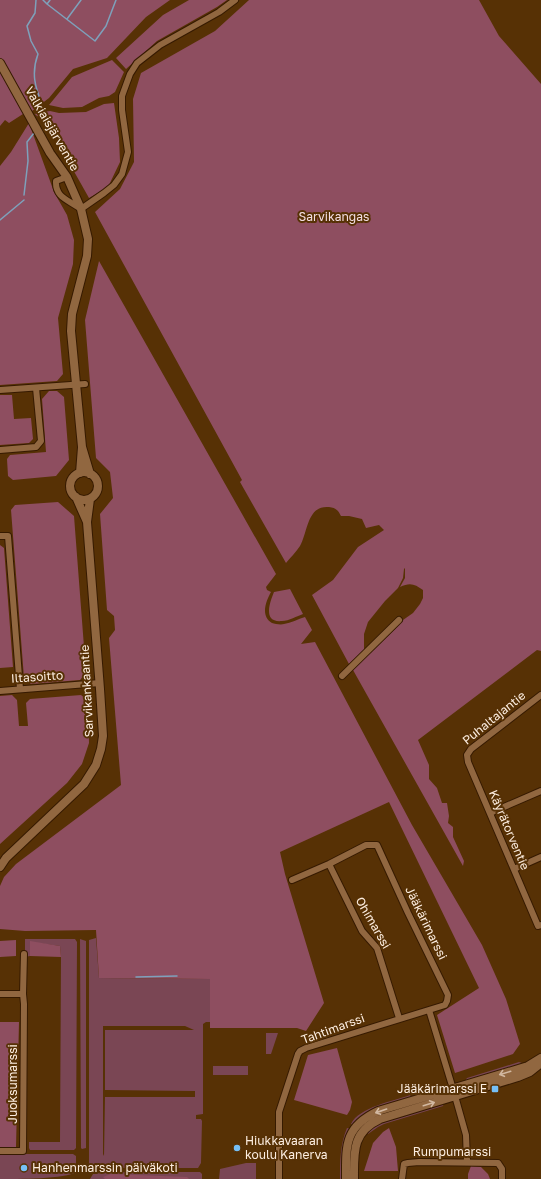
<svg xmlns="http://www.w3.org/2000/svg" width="541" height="1179" viewBox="0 0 541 1179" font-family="'Golos Text',sans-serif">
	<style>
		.green { fill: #7a4654; fill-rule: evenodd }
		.forest { fill: #8e4e60 }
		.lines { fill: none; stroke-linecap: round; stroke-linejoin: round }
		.stream { stroke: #7ea1bb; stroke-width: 1.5 }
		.minor-casing { stroke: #361a00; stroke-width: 8 }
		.tertiary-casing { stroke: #361a00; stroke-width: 10 }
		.minor { stroke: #916740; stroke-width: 6 }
		.tertiary { stroke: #916740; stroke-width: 8 }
		.oneway { stroke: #d2b8a1 }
		.poi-dot { fill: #76c0f7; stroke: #573105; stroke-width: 1.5 }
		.labels { text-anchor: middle; stroke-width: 4; stroke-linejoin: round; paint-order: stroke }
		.street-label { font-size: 12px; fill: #fdeee1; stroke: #573105 }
		.park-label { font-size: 12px; fill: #f3dee3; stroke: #573105 }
		.poi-label { font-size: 12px; fill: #fdeee1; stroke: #573105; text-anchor: start }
	</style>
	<rect width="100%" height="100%" fill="#573105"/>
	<!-- green -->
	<path class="green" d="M96 938 99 978 210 979V1022H206L203 1024V1114L196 1115V1119H201L202 1121 201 1163 198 1168H119L91 1170 89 1169V940ZM103 1026H185L194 1030H105V1090L195 1091V1097H105L104 1156 103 1154Z
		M25 939H75L77 942 76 1148 74 1150H30L29 1148V1142H60L61 957 60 946 30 942V956L25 957Z
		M80 939 86 941V1148L82 1149 81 1148Z
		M266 1033H278L271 1054H266Z
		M519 1062 525 1064 465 1081 467 1078Z
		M213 1066H248V1075H213Z
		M410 1095 411 1097 354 1126 351 1124C359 1107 394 1101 410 1095Z
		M444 1103 443 1106 384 1124 378 1127 368 1134H366L374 1124Z
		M347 1128 352 1129 344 1179H340C340 1161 340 1145 347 1128Z
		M0 1154H73L76 1156V1172C67 1179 16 1179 0 1179Z
		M246 1163H256V1179H219L220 1169Z
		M109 1172H200L202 1174V1179H90L93 1174Z"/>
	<!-- forest -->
	<path class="forest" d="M0 0H170L146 17 107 58 73 69 49 98 32 111 23 114 9 123 5 120 0 126Z
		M189 0H227L217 7 157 41 126 69 116 58 163 15Z
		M249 0H479L499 36 541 84V651L537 650 418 740 429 765V779L437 788 442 803H447L449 816 448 823 453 827V837L464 861 463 866 353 670 395 629 403 620 413 613 420 604 423 598V590C415 584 410 582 400 587L405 578V568L404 569 403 578 398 588 385 601 368 622 364 634V650L349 664 312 595 333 580 358 547 384 530 379 525 366 528 362 519 349 516H341C338 510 336 508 329 507 307 505 308 532 300 546 296 552 290 558 286 563L240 482 242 480 95 212 120 189 134 162 133 99 141 73 215 31Z
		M112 60 124 72 115 92 109 96 99 98 82 107 63 108 49 105 72 77Z
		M114 103 119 138 120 162 109 185 106 188 89 198 67 159 55 131 48 121 37 116 35 114 38 113 50 111 59 113 86 112 104 104Z
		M29 123 54 192 67 215 74 240 73 264 58 318 63 374 57 381 0 385V166L11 152Z
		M99 261 276 574 266 587 267 590 271 592C266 601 260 616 272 623 275 624 281 625 284 624 291 623 298 619 305 617L312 630 301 644 315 642 412 825 482 945 506 999 520 1044 513 1054 455 1073 437 1015 479 988 389 802 280 852 285 874 324 1003 306 1031 297 1028H210V979L99 978 96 930 25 931 0 929V886L4 877 16 864 121 785 109 638 115 630 114 616 107 610 100 514 113 498 110 472 96 458 85 320Z
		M49 391H57L64 397 69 460 56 476 13 480 8 476 7 459 10 455 46 452 42 399Z
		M0 395H12L14 419 31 418 33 439 29 443 0 445Z
		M58 502 74 516 86 673 80 680 31 684 24 678 11 510 15 505Z
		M0 545 4 548 13 667 0 668Z
		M290 589 303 614C297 616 289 621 282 621 262 623 270 602 274 592Z
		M12 695 17 700 19 726H28L26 703 30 699 81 695 88 701 89 743 82 764 67 783 0 844V696Z
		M16 940V956L0 957V941Z
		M30 941 60 946 61 957 30 956Z
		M0 1022H19L16 1147H0Z
		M337 1048 352 1102 350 1110 347 1115 294 1100 308 1055Z
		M389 1128 396 1147 398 1171H364L373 1143 383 1132Z
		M471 1166 481 1167 488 1174 490 1179H468V1174Z
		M111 1174 187 1177 189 1179H105L103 1177Z"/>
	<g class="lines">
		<!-- stream -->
		<path class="stream" d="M36 0 35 13 27 26 31 41 38 54C31 73 35 87 42 104
			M43 0 47 4 50 0
			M47 4 95 41 106 26 116 0
			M67 19 81 0
			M44 122 47 118 45 113
			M24 195 28 161 27 142 34 133
			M0 220 24 200
			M136 977 177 976"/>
		<!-- minor casing -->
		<g class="minor-casing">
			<path id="minor" d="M67 177 56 181C55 198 69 200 81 209L104 193 114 185 122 174 128 152 122 110V96L130 74 137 63 160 45 219 12 235 0
				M0 390 85 384
				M0 450 36 447 41 441 36 388
				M0 536H8L20 689
				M342 676 399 620
				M0 691 100 683
				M541 695 471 749 467 755 468 762 538 926 541 925
				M490 813 541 791
				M329 864 362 931 377 948 399 1018
				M514 869 541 857
				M0 994H23L24 1004 23 1151H0
				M23 994 24 954
				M429 1010 453 1089
				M455 1096 466 1135 467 1162
				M279 1179V1112L298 1054 300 1051 306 1048 445 1005 447 1001 448 995 408 913 377 845H366L329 864 292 880
				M402 1179 404 1164 408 1163 419 1162 498 1163 502 1169V1179"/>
		</g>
		<!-- tertiary casing -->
		<g class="tertiary-casing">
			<path id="tertiary" d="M0 63 50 153 67 177 81 209 88 239 87 256 72 314 71 331 82 447
				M70 486a14 14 0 1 1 28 0a14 14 0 1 1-28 0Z
				M80 473 82 447 90 474
				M76 497 87 522 90 499
				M0 867 6 858 84 784 96 765 101 749 103 736 100 689 87 522
				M346 1179C346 1146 344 1127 378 1111L515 1070 528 1066 541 1058
				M354 1179C354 1152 352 1132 380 1119L518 1077 530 1072 541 1063"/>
		</g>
		<!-- minor -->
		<use href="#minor" class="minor"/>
		<!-- tertiary -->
		<use href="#tertiary" class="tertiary"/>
	</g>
	<!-- one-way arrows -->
	<defs><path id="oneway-shaft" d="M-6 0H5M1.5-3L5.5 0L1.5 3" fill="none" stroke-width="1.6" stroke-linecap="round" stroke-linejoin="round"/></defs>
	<g class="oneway">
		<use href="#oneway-shaft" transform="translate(505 1073) rotate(163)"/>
		<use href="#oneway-shaft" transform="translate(429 1104) rotate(-17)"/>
		<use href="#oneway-shaft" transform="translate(381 1111) rotate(161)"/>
	</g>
	<!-- markers -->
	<g class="poi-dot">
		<rect x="491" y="1085" width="8" height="8" rx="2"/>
		<circle cx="237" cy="1148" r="4"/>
		<circle cx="24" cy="1168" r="4"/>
	</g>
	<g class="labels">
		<!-- street labels -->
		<g class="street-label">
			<text transform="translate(52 129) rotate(60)" y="4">Valkiaisjärventie</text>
			<text transform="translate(37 677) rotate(-4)" y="4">Iltasoitto</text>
			<text transform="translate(87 691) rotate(-93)" y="4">Sarvikankaantie</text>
			<text transform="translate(494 718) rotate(-39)" y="4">Puhaltajantie</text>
			<text transform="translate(509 830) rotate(67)" y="4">Käyrätorventie</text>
			<text transform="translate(373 923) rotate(60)" y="4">Ohimarssi</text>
			<text transform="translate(426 923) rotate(64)" y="4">Jääkärimarssi</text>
			<text transform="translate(333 1029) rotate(-20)" y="4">Tahtimarssi</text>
			<text transform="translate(13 1084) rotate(-90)" y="4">Juoksumarssi</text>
			<text x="452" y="1156">Rumpumarssi</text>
		</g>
		<!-- park labels -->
		<g class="park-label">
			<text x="334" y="221">Sarvikangas</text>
		</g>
		<!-- poi labels -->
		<g class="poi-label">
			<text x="487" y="1093" text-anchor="end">Jääkärimarssi E</text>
			<text x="245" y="1145">Hiukkavaaran<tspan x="245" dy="14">koulu Kanerva</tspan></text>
			<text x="32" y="1172">Hanhenmarssin päiväkoti</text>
		</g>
	</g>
</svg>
